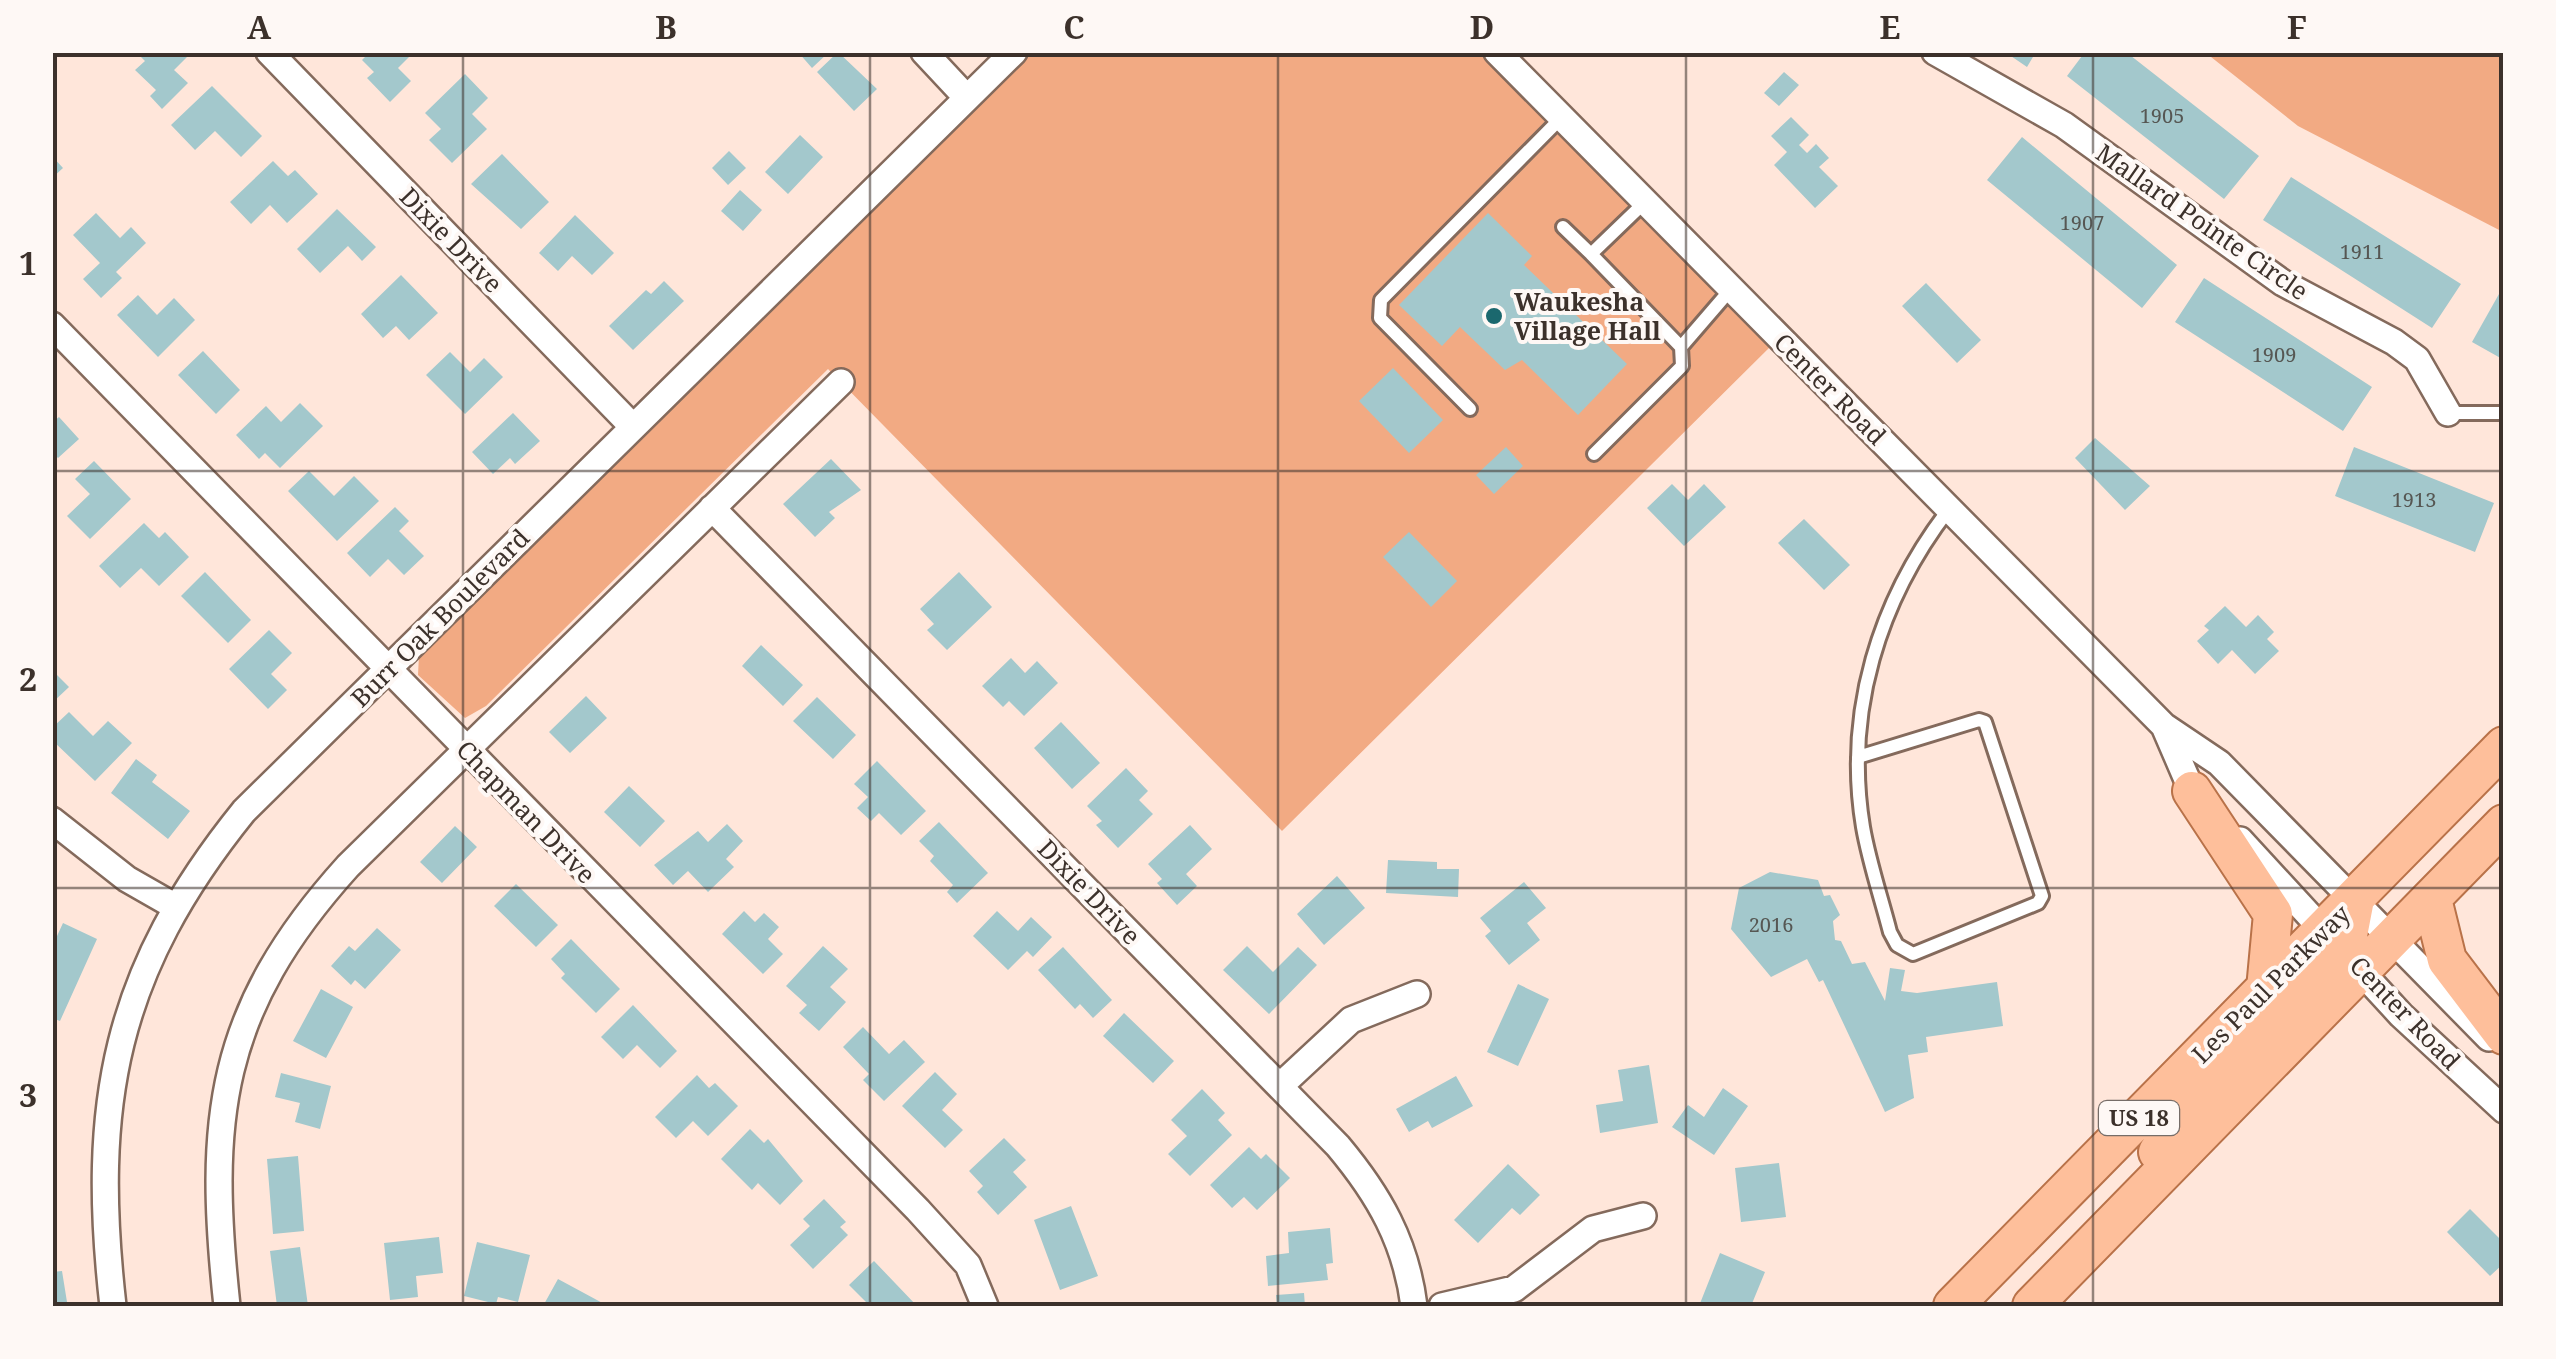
<svg xmlns="http://www.w3.org/2000/svg" width="2556" height="1359" viewBox="0 0 2556 1359" font-family="'Noto Serif',serif">
	<style>
		.green { fill: #f2aa83 }
		.building { fill: #a3c8cc }
		.lines { fill: none; stroke-linecap: round; stroke-linejoin: round }
		.lane-casing { stroke: #846a5c; stroke-width: 18 }
		.street-casing { stroke: #846a5c; stroke-width: 30 }
		.primary-casing { stroke: #b97249; stroke-width: 42 }
		.lane { stroke: #fff; stroke-width: 12 }
		.street { stroke: #fff; stroke-width: 25 }
		.primary { stroke: #febf9b; stroke-width: 38 }
		.grid { fill: none; stroke: #3c312b; stroke-width: 2.5; stroke-opacity: 0.55 }
		.poi-dot { fill: #1b686e; stroke: #fef8f5; stroke-width: 4 }
		.labels { text-anchor: middle; stroke-width: 8; stroke-linejoin: round; paint-order: stroke }
		.number-label { font-size: 20px; fill: #565753 }
		.shield { fill: #fef8f5; stroke: #766d68; stroke-width: 2.5 }
		.shield-label { font-size: 22px; font-weight: bold; fill: #3c312b }
		.street-label { font-size: 25px; fill: #3c312b; stroke: #fef8f5 }
		.poi-label { font-size: 25px; font-weight: bold; fill: #3c312b; stroke: #fef8f5; text-anchor: start }
		.neatline { fill: none; stroke: #3c312b; stroke-width: 4 }
		.grid-label { font-size: 32px; text-anchor: middle; font-weight: bold; fill: #3c312b }
	</style>
	<rect width="100%" height="100%" fill="#ffe6da"/>
	<!-- green -->
	<path class="green" d="M1031 53H1480L1771 346 1282 831 828 369 486 706 465 718 418 675 419 655Z
		M2206 53H2503V232L2298 126Z"/>
	<!-- building -->
	<path class="building" d="M136 52H183L187 57 174 70 188 83 162 109 150 96 156 90 135 70 145 61Z
		M370 52H414L398 68 411 81 390 102 367 78 374 72 362 60Z
		M798 52H829L812 68Z
		M838 52 877 89 854 111 817 72Z
		M2005 52H2036L2027 67Z
		M2085 52H2126L2259 156 2224 199 2067 76Z
		M1784 72 1799 85 1779 106 1764 93Z
		M465 74 488 98 472 114 487 129 452 163 429 140 441 129 425 113Z
		M212 86 262 136 241 157 215 131 195 150 171 125Z
		M1791 117 1809 135 1799 145 1807 153 1816 144 1829 158 1819 167 1838 186 1815 208 1774 165 1787 152 1771 136Z
		M800 135 823 157 788 194 765 172Z
		M2022 137 2177 265 2142 308 1987 180Z
		M729 151 746 168 728 185 712 168Z
		M502 154 549 202 521 229 471 184Z
		M52 156 63 168 52 178Z
		M273 161 288 176 295 170 318 194 287 223 270 205 251 224 230 202Z
		M2291 177 2461 284 2432 328 2263 220Z
		M740 190 762 210 743 231 721 211Z
		M337 209 376 247 362 261 348 246 320 273 297 249Z
		M96 213 120 238 131 227 146 243 116 272 122 278 101 298 83 279 100 263 73 235Z
		M1488 213 1532 256 1524 265 1627 364 1578 415 1522 360 1505 370 1460 327 1442 346 1399 305Z
		M575 215 614 253 592 275 572 256 558 271 539 253Z
		M401 275 438 313 409 340 396 326 383 338 361 314Z
		M2204 278 2372 387 2343 431 2175 322Z
		M664 281 684 301 633 350 609 326 646 290 651 294Z
		M1926 283 1981 340 1957 363 1902 306Z
		M2499 294 2504 297V360L2472 342Z
		M138 295 157 315 174 298 195 320 158 357 117 315Z
		M203 351 240 390 216 414 178 375Z
		M450 352 470 372 484 358 503 377 465 414 426 375Z
		M1393 368 1443 420 1409 453 1359 401Z
		M300 403 323 426 280 468 265 453 259 459 236 435 266 406 281 422Z
		M513 413 540 441 515 464 510 458 493 474 472 452Z
		M59 417 79 439 58 458 52 452V423Z
		M2095 438 2150 486 2125 510 2075 458Z
		M1506 447 1523 466 1494 494 1476 475Z
		M2354 447 2494 503 2475 552 2335 496Z
		M831 459 861 490 829 512 835 518 815 537 783 504Z
		M94 461 131 499 90 539 67 516 90 494 75 479Z
		M309 471 334 496 354 476 379 501 337 541 288 491Z
		M1672 484 1688 500 1704 484 1726 507 1684 546 1647 508Z
		M395 507 409 521 399 531 424 556 404 575 388 559 370 577 347 553Z
		M1804 519 1850 565 1824 590 1778 543Z
		M144 523 159 538 165 532 189 557 159 586 141 568 120 588 99 566Z
		M1409 532 1457 581 1431 607 1383 557Z
		M205 572 251 620 228 643 181 596Z
		M959 572 992 607 947 650 927 630 934 624 920 609Z
		M2225 606 2246 627 2258 615 2274 632 2267 639 2279 651 2255 674 2232 650 2218 664 2197 641 2209 630 2204 626Z
		M269 630 292 653 271 674 287 690 268 709 229 669Z
		M761 645 803 685 783 706 742 666Z
		M1011 658 1025 673 1037 661 1058 683 1024 716 1009 701 1003 707 982 686Z
		M52 670 69 687 52 703Z
		M586 696 607 718 570 753 549 732Z
		M817 697 856 735 833 759 793 721Z
		M69 712 93 736 108 721 132 743 95 781 52 740V728Z
		M1061 722 1100 763 1072 789 1034 748Z
		M136 759 157 775 152 782 190 811 168 839 111 793Z
		M877 761 926 811 901 835 879 813 871 821 857 808 868 797 854 784Z
		M1126 768 1148 791 1139 800 1153 814 1118 848 1096 825 1102 821 1087 806Z
		M629 786 665 821 640 847 604 812Z
		M939 822 988 873 957 903 947 892 953 885 930 861 934 856 919 841Z
		M727 824 743 841 726 859 734 867 708 892 688 871 673 885 654 865 698 831 708 842Z
		M1190 825 1212 849 1186 874 1197 886 1177 905 1157 883 1162 879 1148 864Z
		M455 826 477 847 442 883 420 862Z
		M1388 860 1437 862V869H1459L1458 897 1386 893Z
		M1770 872 1818 880 1824 896 1830 895 1840 915 1833 921 1835 940 1841 941 1852 964 1865 962 1885 1001 1890 968 1905 970 1901 991 1917 993 1997 982 2003 1026 1926 1037 1928 1052 1908 1055 1914 1098 1885 1112 1823 980 1819 982 1807 959 1771 977 1731 929 1739 888Z
		M1337 876 1365 908 1324 945 1297 914Z
		M1524 882 1546 908 1527 923 1540 940 1509 965 1485 936 1491 931 1480 918Z
		M516 884 558 925 536 947 494 906Z
		M744 911 755 922 764 913 779 927 768 939 783 954 763 974 722 934Z
		M997 911 1018 931 1031 917 1052 937 1033 957 1027 951 1008 970 973 936Z
		M63 923 97 939 60 1021 52 1018V947Z
		M377 928 401 950 365 989 355 980 351 985 331 966 349 946 355 951Z
		M571 939 620 989 596 1013 561 978 565 974 551 959Z
		M823 946 848 969 830 987 846 1002 819 1031 799 1013 807 1005 786 986Z
		M1247 946 1273 972 1298 947 1317 965 1269 1014 1223 970Z
		M1063 947 1112 1000 1093 1018 1080 1004 1075 1009 1038 970Z
		M1518 984 1549 999 1518 1066 1487 1052Z
		M321 989 353 1007 326 1058 293 1041Z
		M633 1005 677 1051 660 1068 637 1045 623 1059 601 1037Z
		M1124 1013 1174 1061 1153 1083 1103 1036Z
		M863 1027 889 1054 904 1040 925 1062 884 1101 863 1080 869 1074 843 1047Z
		M1649 1065 1658 1123 1600 1133 1596 1105 1623 1101 1618 1070Z
		M935 1072 957 1094 942 1110 963 1130 945 1148 902 1106Z
		M281 1073 331 1086 320 1129 295 1122 300 1103 275 1097Z
		M697 1075 709 1088 715 1083 738 1106 708 1136 693 1121 676 1138 655 1117Z
		M1456 1076 1473 1106 1432 1128 1428 1121 1409 1132 1396 1109Z
		M1723 1088 1748 1106 1714 1155 1672 1127 1688 1105 1704 1117Z
		M1202 1089 1225 1113 1218 1120 1232 1135 1190 1176 1168 1154 1187 1136 1171 1120Z
		M750 1129 764 1143 768 1139 803 1181 780 1205 758 1183 752 1190 721 1159Z
		M1004 1138 1026 1160 1013 1172 1027 1187 998 1215 977 1192 983 1186 969 1171Z
		M1249 1147 1261 1159 1266 1154 1290 1178 1257 1210 1244 1197 1232 1208 1210 1185Z
		M298 1156 304 1231 273 1234 267 1159Z
		M1779 1163 1786 1217 1741 1222 1735 1168Z
		M1508 1164 1540 1195 1520 1215 1512 1208 1478 1243 1454 1220Z
		M824 1199 846 1222 840 1227 848 1235 813 1269 790 1245 810 1226 803 1219Z
		M1071 1206 1098 1276 1060 1290 1034 1220Z
		M2470 1209 2504 1243V1263L2490 1276 2447 1232Z
		M1330 1228 1333 1263 1326 1264 1328 1280 1268 1286 1266 1256 1289 1253 1288 1232Z
		M439 1237 443 1273 416 1276 418 1297 390 1300 384 1243Z
		M477 1242 530 1255 518 1302 498 1297 496 1304 464 1296Z
		M300 1247 308 1306H277L270 1251Z
		M1720 1253 1765 1272 1751 1306H1699Z
		M874 1261 917 1306H870L849 1285Z
		M62 1271 67 1302 52 1304V1272Z
		M558 1279 608 1306H543Z
		M1304 1293 1305 1306H1277L1276 1295Z
		M1322 1303H1350V1306H1322Z"/>
	<g class="lines">
		<!-- lane casing -->
		<g class="lane-casing">
			<path id="lane" d="M1563 227 1591 254
				M1681 347 1731 289
				M1470 409 1380 318 1381 300 1561 118
				M2448 413H2504
				M1594 454 1682 366 1681 347 1591 254 1645 202
				M1858 757 1979 720 1985 722 2042 896 2038 903 1913 954 1897 945 1890 932C1881 897 1869 862 1863 827 1844 712 1879 600 1949 509"/>
		</g>
		<!-- street casing -->
		<g class="street-casing">
			<path id="street" d="M269 52 633 427
				M924 52 967 98
				M1497 52 2164 726 2219 763 2489 1038
				M1935 52 2064 125 2283 283 2394 342 2417 359 2448 413
				M52 325 918 1210 968 1265 985 1306
				M712 508 1338 1146C1379 1195 1406 1242 1414 1306
				M2164 726 2192 791 2202 801
				M52 820 127 879 176 907
				M2240 840 2401 1015 2504 1110
				M1280 1086 1351 1020 1417 994
				M113 1306C90 1104 114 972 244 811L1014 52
				M227 1306C207 1120 217 1011 348 866L841 382
				M1442 1306 1514 1289 1593 1229 1643 1216"/>
		</g>
		<!-- primary casing -->
		<g class="primary-casing">
			<path id="primary" d="M2192 791 2273 914 2266 989
				M2432 899 2447 960 2504 1035
				M2158 1152 2188 1109 2345 951 2355 899
				M1953 1306 2504 746
				M2032 1306 2504 824"/>
		</g>
		<!-- lane -->
		<use href="#lane" class="lane"/>
		<!-- street -->
		<use href="#street" class="street"/>
		<!-- primary -->
		<use href="#primary" class="primary"/>
	</g>
	<!-- grid -->
	<path class="grid" d="M463 52V1306M870 52V1306M1278 52V1306M1686 52V1306M2093 52V1306M52 471H2504M52 888H2504"/>
	<!-- markers -->
	<circle class="poi-dot" cx="1494" cy="316" r="10"/>
	<g class="labels">
		<!-- number labels -->
		<g class="number-label">
			<text x="2162" y="123">1905</text>
			<text x="2082" y="230">1907</text>
			<text x="2362" y="259">1911</text>
			<text x="2274" y="362">1909</text>
			<text x="2414" y="507">1913</text>
			<text x="1771" y="932">2016</text>
		</g>
		<!-- shield labels -->
		<rect class="shield" x="2099" y="1101" width="80" height="34" rx="8"/>
		<g class="shield-label">
			<text x="2139" y="1126">US 18</text>
		</g>
		<!-- street labels -->
		<g class="street-label">
			<text transform="translate(2202 222) rotate(35)" y="9">Mallard Pointe Circle</text>
			<text transform="translate(451 240) rotate(46)" y="9">Dixie Drive</text>
			<text transform="translate(1830 389) rotate(45)" y="9">Center Road</text>
			<text transform="translate(440 618) rotate(-45)" y="9">Burr Oak Boulevard</text>
			<text transform="translate(526 812) rotate(46)" y="9">Chapman Drive</text>
			<text transform="translate(1089 892) rotate(46)" y="9">Dixie Drive</text>
			<text transform="translate(2271 984) rotate(-45)" y="9">Les Paul Parkway</text>
			<text transform="translate(2405 1013) rotate(46)" y="9">Center Road</text>
		</g>
		<!-- poi labels -->
		<g class="poi-label">
			<text x="1514" y="311">Waukesha<tspan x="1514" dy="29">Village Hall</tspan></text>
		</g>
	</g>
	<!-- border -->
	<rect width="2556" height="1359" fill="none" stroke="#fef8f5" stroke-width="110"/>
	<rect x="55" y="55" width="2446" height="1249" class="neatline"/>
	<g class="grid-label">
		<text x="259" y="39">A</text>
		<text x="666" y="39">B</text>
		<text x="1074" y="39">C</text>
		<text x="1482" y="39">D</text>
		<text x="1890" y="39">E</text>
		<text x="2297" y="39">F</text>
		<text x="28" y="275">1</text>
		<text x="28" y="691">2</text>
		<text x="28" y="1107">3</text>
	</g>
</svg>
